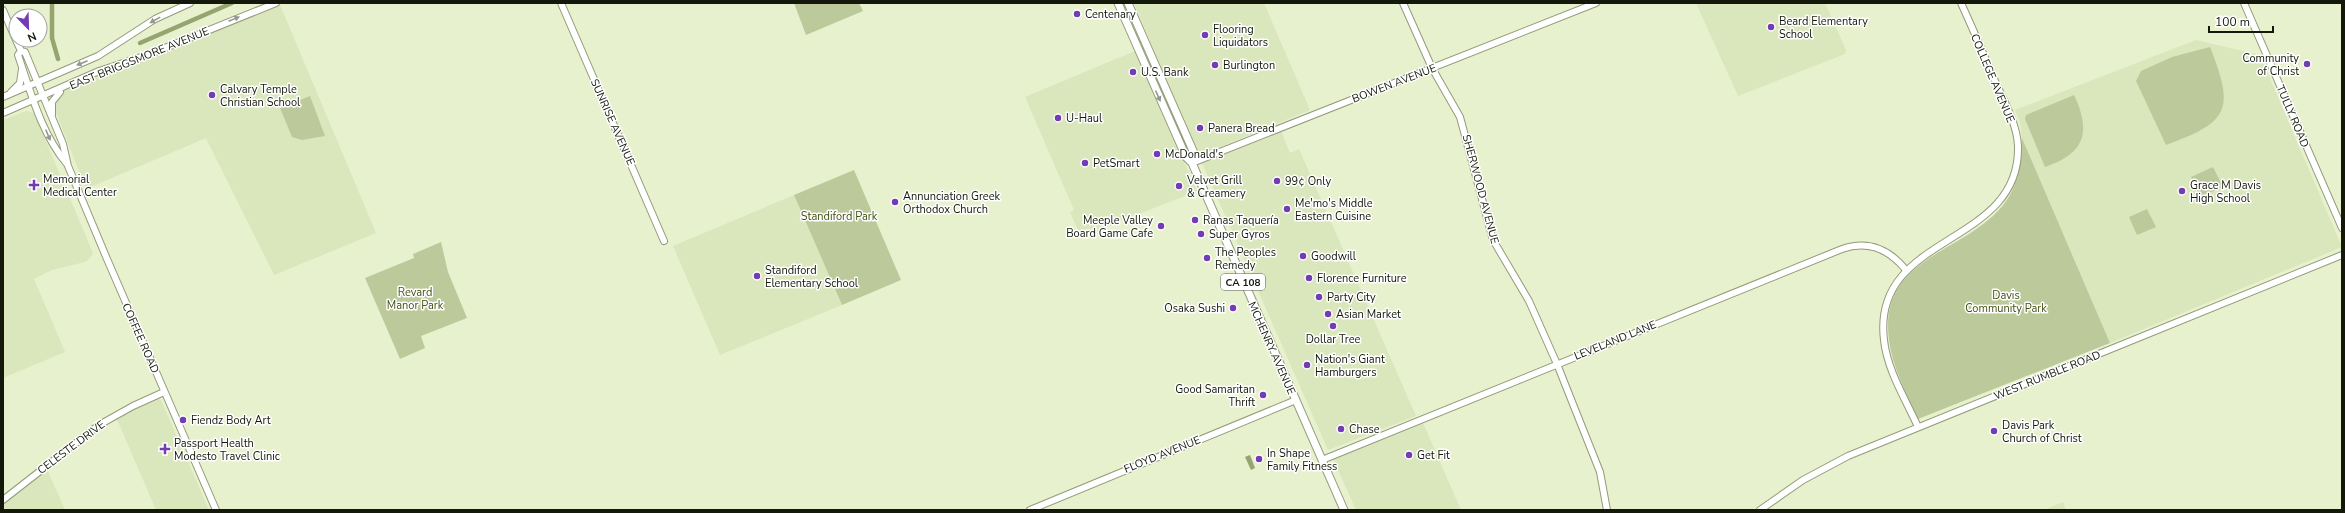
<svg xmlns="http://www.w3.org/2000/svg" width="2345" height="513" viewBox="0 0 2345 513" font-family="'Nunito Sans',sans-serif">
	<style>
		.built { fill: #dae6bc }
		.green { fill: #bcc99b }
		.water { fill: #96a46f }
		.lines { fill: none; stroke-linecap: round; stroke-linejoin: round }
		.canal { stroke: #96a46f; stroke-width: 4.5 }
		.secondary-casing { stroke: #929b7b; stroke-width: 8 }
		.primary-casing { stroke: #929b7b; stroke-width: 9 }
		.secondary { stroke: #fff; stroke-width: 6 }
		.primary { stroke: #fff; stroke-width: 7 }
		.oneway { fill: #959791 }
		.poi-dot { fill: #723cb2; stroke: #fff; stroke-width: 1.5 }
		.labels { text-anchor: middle; stroke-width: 3; stroke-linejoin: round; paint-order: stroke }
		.shield { fill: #fff; stroke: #5a5d54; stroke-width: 1 }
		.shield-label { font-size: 10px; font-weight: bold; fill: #14180b }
		.poi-label { font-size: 11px; fill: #14180b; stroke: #fff; text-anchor: start }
		.street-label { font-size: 11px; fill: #14180b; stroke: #fff }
		.park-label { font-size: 11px; fill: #445115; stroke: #fff }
	</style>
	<rect width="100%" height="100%" fill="#e7f1ce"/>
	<!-- built -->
	<path class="built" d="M1134 3H1264L1310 110 1198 156Z
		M1696 3H1825L1846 50 1845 54 1738 96Z
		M280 5 376 233 274 275 206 138 86 189 53 105 58 94 126 63Z
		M2196 40 2260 55 2342 247 2110 343 2022 138 2020 123 2015 110Z
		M1135 51 1197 191 1081 237 1070 212 1074 210 1025 97Z
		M26 111 34 113 93 253 89 259 85 262 52 270 34 279 65 352 3 378V120Z
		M1281 131 1290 153 1299 149 1416 416 1328 450 1202 163Z
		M794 195 842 305 720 355 673 246Z
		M157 398 161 400 209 510H156L116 417Z
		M1423 423 1461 510H1356L1333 459Z
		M46 467 65 510H7L3 506V502Z
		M2063 502 2066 510H2044Z"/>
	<!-- green -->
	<path class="green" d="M794 3H859L863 11 806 35Z
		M2210 47C2235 110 2229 122 2166 145L2136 81 2141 71 2172 57Z
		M2074 95C2092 133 2084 154 2045 167L2025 119 2026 115Z
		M310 96 325 136 302 140 292 137 280 108Z
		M2022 138 2110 343 1918 419C1907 394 1892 367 1889 340 1878 256 1965 254 2004 204 2019 185 2021 160 2022 138Z
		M2213 167 2223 187 2200 197 2191 177Z
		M854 170 901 280 842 305 794 195Z
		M2147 209 2156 227 2137 235 2129 217Z
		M441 242 448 272 467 318 421 336 425 348 400 359 365 278 414 258 413 254Z"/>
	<!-- water -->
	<path class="water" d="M1250 455 1255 468 1251 470 1245 457Z"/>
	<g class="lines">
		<!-- canal -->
		<path class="canal" d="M52 3V38L58 59
			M140 43 232 3"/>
		<!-- secondary casing -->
		<g class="secondary-casing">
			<path id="secondary" d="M561 3 664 241
				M1403 3 1432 68 1460 117 1493 240 1529 301 1557 364 1600 472 1607 510
				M2244 3 2342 228
				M3 10 16 40
				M16 40 21 51 25 52 63 144 68 166 107 259 216 510
				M21 51 18 55C31 93 41 133 67 164
				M11 92 20 83 22 69
				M3 97 98 56 155 19 190 3
				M3 113 99 71 150 54 276 3
				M52 115V102L60 92
				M1192 163 1596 3
				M1918 427C1906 400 1887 370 1884 340 1871 232 2021 248 2018 146 2017 124 2004 101 1995 81 1984 55 1973 29 1961 3
				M1322 460 1842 249C1868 240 1889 249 1906 270
				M3 500 99 425 133 406 164 392
				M1030 510 1296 400
				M1760 510 1803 480 1848 456 2342 255"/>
		</g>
		<!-- primary casing -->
		<g class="primary-casing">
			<path id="primary" d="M1118 3 1186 157 1192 163 1344 510
				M1128 3 1194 153 1192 163"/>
		</g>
		<!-- secondary -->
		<use href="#secondary" class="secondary"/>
		<!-- primary -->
		<use href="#primary" class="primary"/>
	</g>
	<!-- one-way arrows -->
	<defs><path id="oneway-solid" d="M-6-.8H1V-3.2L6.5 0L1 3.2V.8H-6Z"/></defs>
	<g class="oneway">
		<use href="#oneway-solid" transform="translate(234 19) rotate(-22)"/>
		<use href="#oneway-solid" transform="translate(155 20) rotate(151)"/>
		<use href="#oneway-solid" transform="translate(82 63) rotate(157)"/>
		<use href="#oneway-solid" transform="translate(1158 96) rotate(66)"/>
		<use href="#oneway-solid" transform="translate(48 135) rotate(67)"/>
	</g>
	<!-- markers -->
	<g class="poi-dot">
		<circle cx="1077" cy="14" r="4"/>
		<circle cx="1771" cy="27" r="4"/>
		<circle cx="1205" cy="35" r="4"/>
		<circle cx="2307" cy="64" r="4"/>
		<circle cx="1215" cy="65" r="4"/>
		<circle cx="1133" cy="72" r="4"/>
		<circle cx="212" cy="95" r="4"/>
		<circle cx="1058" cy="118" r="4"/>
		<circle cx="1200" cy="128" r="4"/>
		<circle cx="1157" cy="154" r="4"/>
		<circle cx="1085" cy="163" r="4"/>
		<circle cx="1277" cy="181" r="4"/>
		<path d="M32 179h4v4h4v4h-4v4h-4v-4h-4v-4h4z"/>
		<circle cx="1179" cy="186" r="4"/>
		<circle cx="2182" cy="191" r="4"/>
		<circle cx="895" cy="202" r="4"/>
		<circle cx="1287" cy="209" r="4"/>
		<circle cx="1195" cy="220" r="4"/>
		<circle cx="1161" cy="226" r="4"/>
		<circle cx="1201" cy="234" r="4"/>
		<circle cx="1303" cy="256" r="4"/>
		<circle cx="1207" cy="258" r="4"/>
		<circle cx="757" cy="276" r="4"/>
		<circle cx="1309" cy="278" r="4"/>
		<circle cx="1319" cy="297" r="4"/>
		<circle cx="1233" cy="308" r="4"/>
		<circle cx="1328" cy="314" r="4"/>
		<circle cx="1333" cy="326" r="4"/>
		<circle cx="1307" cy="365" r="4"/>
		<circle cx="1263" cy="395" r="4"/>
		<circle cx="183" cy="420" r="4"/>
		<circle cx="1341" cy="429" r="4"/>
		<circle cx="1994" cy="431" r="4"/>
		<path d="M163 443h4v4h4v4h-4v4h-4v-4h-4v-4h4z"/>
		<circle cx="1409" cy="455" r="4"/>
		<circle cx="1259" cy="459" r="4"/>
	</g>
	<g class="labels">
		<!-- shield labels -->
		<rect class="shield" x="1221" y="274" width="44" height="16" rx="3"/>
		<g class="shield-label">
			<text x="1243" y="286">CA 108</text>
		</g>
		<!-- poi labels -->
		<g class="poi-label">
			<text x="1085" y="18">Centenary</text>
			<text x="1779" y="25">Beard Elementary<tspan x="1779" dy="13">School</tspan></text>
			<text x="1213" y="33">Flooring<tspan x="1213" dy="13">Liquidators</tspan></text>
			<text x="2299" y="62" text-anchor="end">Community<tspan x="2299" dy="13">of Christ</tspan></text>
			<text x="1223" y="69">Burlington</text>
			<text x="1141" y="76">U.S. Bank</text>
			<text x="220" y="93">Calvary Temple<tspan x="220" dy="13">Christian School</tspan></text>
			<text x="1066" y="122">U-Haul</text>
			<text x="1208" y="132">Panera Bread</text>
			<text x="1165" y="158">McDonald's</text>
			<text x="1093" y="167">PetSmart</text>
			<text x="43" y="183">Memorial<tspan x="43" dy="13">Medical Center</tspan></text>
			<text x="1187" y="184">Velvet Grill<tspan x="1187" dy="13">&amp; Creamery</tspan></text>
			<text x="1285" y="185">99¢ Only</text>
			<text x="2190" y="189">Grace M Davis<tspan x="2190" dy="13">High School</tspan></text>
			<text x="903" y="200">Annunciation Greek<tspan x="903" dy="13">Orthodox Church</tspan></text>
			<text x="1295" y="207">Me'mo's Middle<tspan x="1295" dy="13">Eastern Cuisine</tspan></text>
			<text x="1153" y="224" text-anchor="end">Meeple Valley<tspan x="1153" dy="13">Board Game Cafe</tspan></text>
			<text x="1203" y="224">Ranas Taquería</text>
			<text x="1209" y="238">Super Gyros</text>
			<text x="1215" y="256">The Peoples<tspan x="1215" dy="13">Remedy</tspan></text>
			<text x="1311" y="260">Goodwill</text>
			<text x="765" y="274">Standiford<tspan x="765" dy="13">Elementary School</tspan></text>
			<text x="1317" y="282">Florence Furniture</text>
			<text x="1327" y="301">Party City</text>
			<text x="1225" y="312" text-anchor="end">Osaka Sushi</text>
			<text x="1336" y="318">Asian Market</text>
			<text x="1333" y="343" text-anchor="middle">Dollar Tree</text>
			<text x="1315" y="363">Nation's Giant<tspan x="1315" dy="13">Hamburgers</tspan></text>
			<text x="1255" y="393" text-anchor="end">Good Samaritan<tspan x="1255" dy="13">Thrift</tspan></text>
			<text x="191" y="424">Fiendz Body Art</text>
			<text x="2002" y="429">Davis Park<tspan x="2002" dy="13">Church of Christ</tspan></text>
			<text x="1349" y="433">Chase</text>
			<text x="174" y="447">Passport Health<tspan x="174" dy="13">Modesto Travel Clinic</tspan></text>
			<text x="1267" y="457">In Shape<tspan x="1267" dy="13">Family Fitness</tspan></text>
			<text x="1417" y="459">Get Fit</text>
		</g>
		<!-- street labels -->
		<g class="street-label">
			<text transform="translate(139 58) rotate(-22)" y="4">EAST BRIGGSMORE AVENUE</text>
			<text transform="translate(1993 78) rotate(67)" y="4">COLLEGE AVENUE</text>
			<text transform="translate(1394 83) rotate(-21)" y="4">BOWEN AVENUE</text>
			<text transform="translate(2293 116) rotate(67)" y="4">TULLY ROAD</text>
			<text transform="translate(613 122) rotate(66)" y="4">SUNRISE AVENUE</text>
			<text transform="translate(1481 189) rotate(75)" y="4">SHERWOOD AVENUE</text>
			<text transform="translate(141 338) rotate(66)" y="4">COFFEE ROAD</text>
			<text transform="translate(1615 340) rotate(-22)" y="4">LEVELAND LANE</text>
			<text transform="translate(1272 348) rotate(66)" y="4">MCHENRY AVENUE</text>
			<text transform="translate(2047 375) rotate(-22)" y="4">WEST RUMBLE ROAD</text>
			<text transform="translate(71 447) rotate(-37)" y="4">CELESTE DRIVE</text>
			<text transform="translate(1162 454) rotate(-22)" y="4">FLOYD AVENUE</text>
		</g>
		<!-- park labels -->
		<g class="park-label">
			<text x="839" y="220">Standiford Park</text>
			<text x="415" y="296">Revard<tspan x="415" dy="13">Manor Park</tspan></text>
			<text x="2006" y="299">Davis<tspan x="2006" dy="13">Community Park</tspan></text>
		</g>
	</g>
	<!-- border -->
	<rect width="2345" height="513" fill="none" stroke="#14180b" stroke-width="8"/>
	<!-- north arrow -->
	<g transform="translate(28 28) rotate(157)"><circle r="19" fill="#ffffff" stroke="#a1a39d"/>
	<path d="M0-3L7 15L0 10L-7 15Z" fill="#723cb2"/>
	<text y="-6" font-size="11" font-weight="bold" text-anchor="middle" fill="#14180b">N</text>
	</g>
	<!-- scale -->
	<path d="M2209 26v6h64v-6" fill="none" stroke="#14180b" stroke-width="2"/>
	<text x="2215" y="26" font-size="12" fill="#14180b" stroke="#ffffff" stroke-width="3" paint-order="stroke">100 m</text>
</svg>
